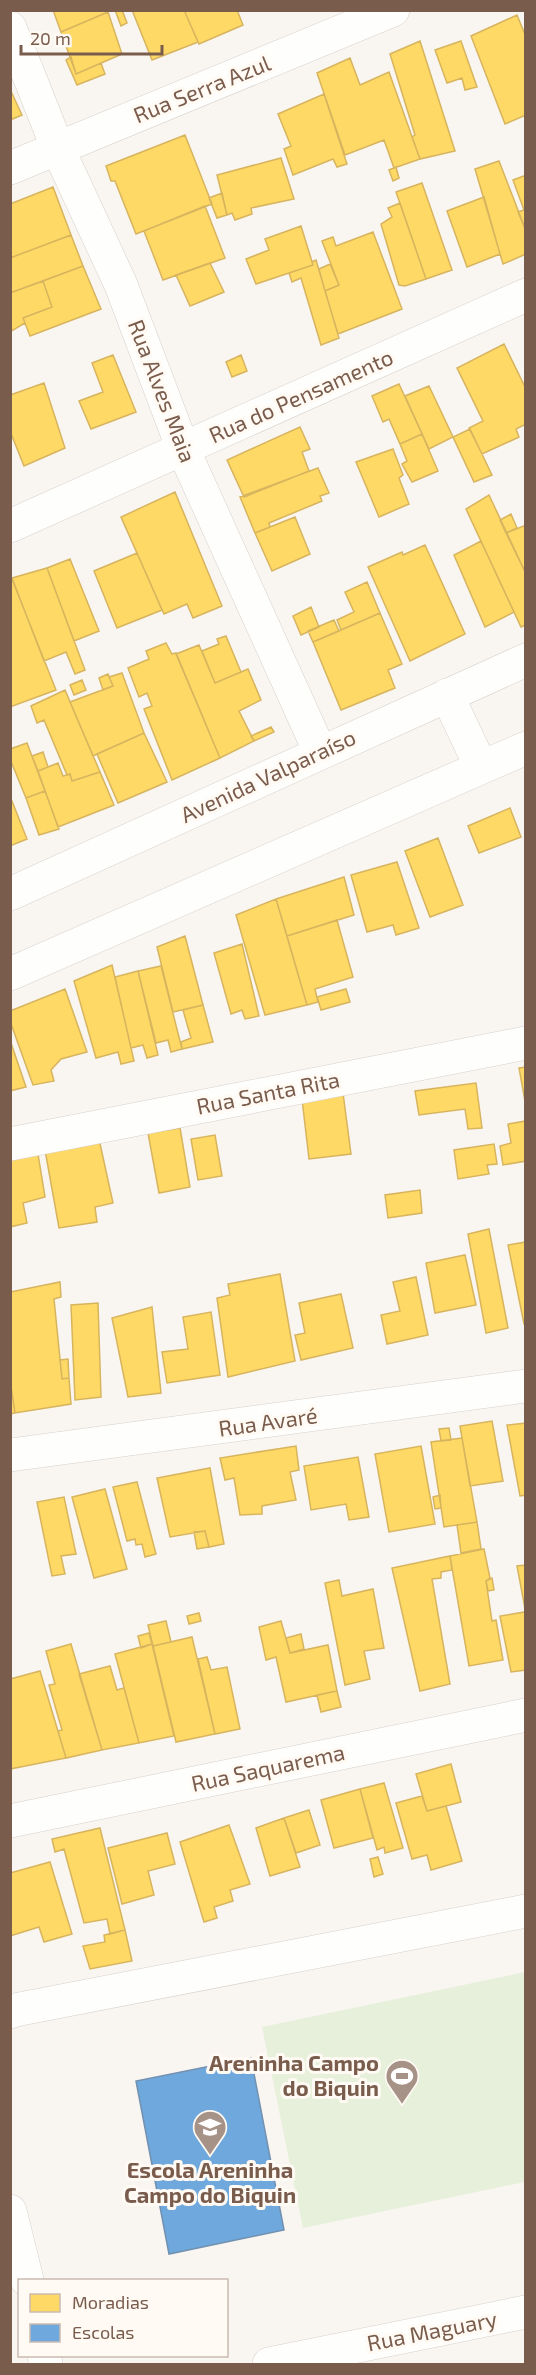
<svg xmlns="http://www.w3.org/2000/svg" width="536" height="2375" viewBox="0 0 536 2375" font-family="'Exo 2',sans-serif">
	<style>
		.green { fill: #e7f0db }
		.homes { fill: #ffd966; stroke: #d7b45e; stroke-width: 1.5 }
		.schools { fill: #6fa8dc; stroke: #7291b1; stroke-width: 1.5 }
		.lines { fill: none; stroke-linecap: round; stroke-linejoin: round }
		.minor-casing { stroke: #d7d1cb; stroke-width: 34 }
		.secondary-casing { stroke: #d9d2cb; stroke-width: 34 }
		.minor { stroke: #fefefd; stroke-width: 33 }
		.secondary { stroke: #fefefd; stroke-width: 33 }
		.labels { text-anchor: middle; stroke-width: 6; stroke-linejoin: round; paint-order: stroke }
		.street-label { font-size: 22px; fill: #7a5c4d; stroke: #fffaf3 }
		.poi-label { font-size: 22px; font-weight: bold; fill: #7a5c4d; stroke: #fffaf3; text-anchor: end }
	</style>
	<rect width="100%" height="100%" fill="#f9f5f0"/>
	<!-- green -->
	<path class="green" d="M525 1972V2182L303 2228 262 2027Z"/>
	<!-- homes -->
	<path class="homes" d="M53 10H107L108 12 61 32Z
		M115 10H122L127 23 121 26Z
		M132 10H184L198 42 152 60Z
		M184 10H237L243 25 199 44Z
		M108 12 122 54 76 74 61 32Z
		M517 15 526 37V115L505 124 471 36Z
		M420 41 455 151 420 159 412 137 415 135 390 54Z
		M461 41 477 87 465 90 462 78 447 83 435 50Z
		M71 57 76 74 101 63 105 74 77 85 66 60Z
		M350 58 360 85 389 72 420 159 394 168 384 140 345 155 317 73Z
		M10 89 22 115 10 120Z
		M324 94 347 164 337 167 333 159 293 175 284 149 291 146 278 114Z
		M185 135 212 204 136 234 115 181H111L106 166Z
		M281 158 294 199 251 208 252 214 235 220 232 213 227 215 217 175Z
		M499 161 526 231V254L503 264 475 169Z
		M396 167 399 178 393 181 389 170Z
		M526 175V231L518 212 524 210 513 180Z
		M422 183 452 270 426 279 396 192Z
		M53 187 71 235 10 258V204Z
		M222 193 227 215 217 218 209 198Z
		M484 197 500 254 467 267 447 211Z
		M400 203 426 279 405 286 399 285 381 224 392 217 388 208Z
		M205 206 225 258 163 280 144 231Z
		M301 226 313 265 256 284 246 259 269 250 265 239Z
		M373 232 402 309 338 334 325 291 339 285 322 241 333 237 336 246Z
		M71 235 83 266 10 293V258Z
		M316 260 339 338 321 345 301 278 292 282 289 273 313 265 312 262Z
		M210 263 224 292 190 306 176 275Z
		M330 264 339 285 325 291 319 269Z
		M83 266 101 309 30 336 23 318 52 307 43 281Z
		M43 281 52 307 23 318 25 323 10 332V293Z
		M504 344 526 389V424L516 429 519 437 482 454 469 428 483 421 457 368Z
		M113 355 136 412 91 429 79 401 103 392 92 363Z
		M241 355 247 371 232 377 226 362Z
		M44 383 65 448 24 466 10 431V395Z
		M399 384 422 434 400 444 389 419 383 422 372 396Z
		M429 386 453 437 429 449 405 396Z
		M300 427 310 449 302 452 309 471 244 497 227 460Z
		M470 429 492 475 474 482 453 437Z
		M422 434 438 471 412 482 402 464 407 461 400 444Z
		M393 449 403 475 399 478 409 504 379 517 356 462Z
		M318 468 329 493 320 496 322 501 269 523 270 527 255 533 240 497Z
		M175 492 222 606 193 618 187 604 164 614 121 517Z
		M489 495 526 574V625L521 627 466 509Z
		M511 514 517 528 506 533 500 520Z
		M295 517 310 554 272 571 255 533Z
		M526 525V574L506 533Z
		M481 541 514 612 485 627 454 555Z
		M425 545 465 634 410 661 368 567 402 552 403 555Z
		M137 553 162 610 117 628 94 571Z
		M70 559 99 631 74 641 47 568Z
		M47 568 85 670 75 674 66 652 44 661 12 578Z
		M10 574 56 690 10 707Z
		M367 582 380 613 341 630 337 620 354 612 345 592Z
		M311 607 319 627 301 635 293 616Z
		M380 613 402 664 388 670 395 688 341 710 313 642Z
		M334 620 339 631 313 642 308 631Z
		M226 636 241 672 215 683 202 651 219 644 217 639Z
		M166 643 172 654 176 653 220 758 172 780 144 709 152 706 147 693 139 697 128 668 149 659 146 651Z
		M199 645 215 683 248 669 261 700 239 711 254 741 220 758 176 654Z
		M122 673 144 733 93 756 70 702 113 686 109 677Z
		M108 674 113 686 103 690 99 678Z
		M82 680 86 690 74 695 70 685Z
		M65 690 100 772 72 781 70 774 67 775 44 720 37 723 31 706Z
		M271 727 274 732 254 741 251 736Z
		M144 733 167 782 118 803 97 754Z
		M27 743 45 791 26 798 10 759V749Z
		M43 752 48 767 38 771 32 756Z
		M58 763 63 776 70 774 72 781 100 772 114 805 58 827 38 771Z
		M45 791 59 829 39 835 26 798Z
		M10 796 27 839 10 846Z
		M510 808 521 837 479 853 468 826Z
		M438 838 463 905 430 917 405 851Z
		M397 862 419 928 396 935 393 925 367 932 351 875Z
		M344 877 354 915 287 936 276 899Z
		M276 899 307 1005 265 1015 236 915Z
		M337 920 353 977 315 989 318 1002 307 1005 287 936Z
		M185 936 203 1005 173 1012 157 947Z
		M242 944 259 1016 245 1019 242 1010 231 1014 214 953Z
		M112 965 134 1061 121 1064 118 1052 96 1058 74 981Z
		M161 966 182 1049 171 1052 168 1040 156 1043 138 971Z
		M138 971 158 1055 147 1058 143 1045 131 1048 115 977Z
		M65 989 87 1052 61 1059 51 1070 54 1081 33 1085 10 1021V1011Z
		M346 989 350 1002 321 1010 317 997Z
		M203 1005 213 1042 182 1049 181 1042 191 1038 183 1010Z
		M10 1040 26 1087 10 1091Z
		M526 1067V1107L519 1068Z
		M476 1083 482 1128 468 1129 465 1109 419 1115 415 1091Z
		M343 1093 351 1154 309 1159 302 1099Z
		M526 1121V1161L503 1165 500 1146 511 1143 508 1124Z
		M180 1128 190 1187 159 1193 148 1133Z
		M215 1135 222 1176 198 1180 191 1139Z
		M99 1139 113 1203 95 1207 97 1222 59 1228 45 1150Z
		M494 1144 497 1164 487 1165 489 1174 458 1179 454 1150Z
		M37 1148 45 1197 23 1203 27 1223 10 1227V1154Z
		M420 1190 422 1213 388 1218 385 1195Z
		M489 1229 508 1328 486 1333 468 1234Z
		M526 1242V1324H524L508 1245Z
		M465 1255 476 1305 435 1313 426 1263Z
		M280 1274 295 1361 228 1377 217 1298 230 1295 228 1284Z
		M416 1277 428 1335 387 1344 381 1315 400 1311 393 1282Z
		M60 1282 61 1297 54 1299 62 1379 69 1378 71 1404 15 1413 10 1379V1292Z
		M341 1294 353 1348 301 1360 295 1335 305 1333 299 1303Z
		M98 1303 101 1397 75 1400 71 1305Z
		M152 1307 161 1393 128 1397 112 1318Z
		M211 1312 220 1375 167 1383 162 1352 188 1349 183 1317Z
		M68 1359 69 1378 62 1379 60 1360Z
		M10 1379 15 1413 10 1414Z
		M492 1421 503 1481 470 1486 460 1426Z
		M526 1423V1495L520 1496 507 1425Z
		M449 1428 451 1440 441 1441 439 1429Z
		M462 1438 477 1522 444 1527 431 1442Z
		M296 1446 299 1470 290 1472 296 1500 262 1506V1514L240 1515 234 1478 225 1480 220 1458Z
		M421 1446 435 1524 389 1532 375 1454Z
		M358 1457 369 1517 349 1520 346 1504 311 1510 304 1466Z
		M210 1468 224 1544 209 1547 205 1531 170 1537 157 1478Z
		M137 1482 156 1554 145 1557 142 1544 136 1545 135 1539 127 1541 113 1487Z
		M105 1489 127 1569 94 1578 72 1497Z
		M440 1495 441 1508 435 1509 433 1497Z
		M64 1497 76 1554 61 1556 65 1574 52 1576 37 1502Z
		M477 1522 481 1549 461 1553 457 1525Z
		M205 1531 209 1547 197 1549 194 1532Z
		M484 1549 490 1578 486 1581 492 1621 496 1620 503 1660 469 1666 450 1556Z
		M450 1556 452 1570 441 1572V1578L432 1579 450 1684 420 1691 392 1568Z
		M526 1565V1614L517 1566Z
		M492 1578 494 1590 488 1591 486 1581Z
		M339 1580 342 1596 373 1589 384 1648 364 1651 370 1679 345 1685 325 1583Z
		M525 1612 526 1670 511 1672 500 1616Z
		M199 1613 201 1621 189 1624 187 1616Z
		M166 1621 171 1642 153 1646 148 1625Z
		M281 1621 290 1653 328 1645 337 1691 286 1702 276 1657 266 1660 259 1627Z
		M149 1633 152 1644 141 1648 138 1636Z
		M301 1634 304 1649 290 1653 286 1638Z
		M192 1637 215 1734 176 1742 153 1646Z
		M71 1644 102 1750 66 1758 58 1731 62 1730 49 1685 55 1684 46 1651Z
		M152 1644 174 1736 139 1743 115 1654Z
		M207 1657 211 1670 227 1667 240 1729 215 1734 198 1659Z
		M110 1666 117 1690 124 1688 139 1743 102 1750 79 1674Z
		M40 1671 66 1758 10 1769V1679Z
		M337 1691 341 1707 321 1712 317 1695Z
		M451 1764 461 1802 427 1811 416 1774Z
		M384 1783 403 1848 385 1853 384 1847 377 1850 360 1789Z
		M360 1789 373 1838 334 1848 321 1800Z
		M422 1796 427 1811 446 1806 462 1861 431 1870 427 1855 412 1859 396 1803Z
		M309 1810 320 1845 296 1853 284 1818Z
		M284 1818 300 1867 270 1876 256 1828Z
		M229 1825 250 1884 230 1890 233 1901 214 1907 217 1918 204 1922 180 1842Z
		M100 1828 125 1930 110 1934 107 1919 84 1923 64 1849 55 1852 52 1839Z
		M167 1833 175 1864 148 1871 154 1895 122 1904 108 1848Z
		M378 1857 383 1874 374 1877 370 1859Z
		M50 1862 72 1934 44 1942 39 1927 10 1936V1873Z
		M125 1930 132 1961 90 1969 83 1946 105 1942 104 1935Z"/>
	<!-- schools -->
	<path class="schools" d="M251 2058 284 2230 169 2254 136 2081Z"/>
	<g class="lines">
		<!-- minor casing -->
		<g class="minor-casing">
			<path id="minor" d="M10 28 58 149 121 285 183 449 320 752
				M10 168 393 10
				M10 526 526 295
				M10 1144 526 1043
				M10 1455 526 1386
				M10 1821 526 1715
				M10 2012 15 2010 526 1911
				M10 2211 27 2280
				M44 2356 46 2364
				M269 2364 526 2312"/>
		</g>
		<!-- secondary casing -->
		<g class="secondary-casing">
			<path id="secondary" d="M447 695 481 767
				M10 894 526 660
				M10 974 526 748"/>
		</g>
		<!-- minor -->
		<use href="#minor" class="minor"/>
		<!-- secondary -->
		<use href="#secondary" class="secondary"/>
	</g>
	<!-- icons -->
	<defs>
		<g id="stadium-pin" transform="scale(1.725)"><path d="M0 17L-7.5 6A9.5 9.5 0 1 1 7.5 6Z" fill="#a69286" stroke="#fffaf3"/><path d="M0-5a6.5 5 0 1 0 0 10a6.5 5 0 1 0 0-10ZM-3.5-1.8h7v3.6h-7Z" fill="#fff"/></g>
		<g id="school-pin" transform="scale(1.725)"><path d="M0 17L-7.5 6A9.5 9.5 0 1 1 7.5 6Z" fill="#a69286" stroke="#fffaf3"/><path d="M0-5L7-2L0 1L-7-2ZM-4 1L0 2.5L4 1V4Q0 6-4 4Z" fill="#fff"/></g>
	</defs>
	<g fill-rule="evenodd">
		<use href="#stadium-pin" x="402" y="2076"/>
		<use href="#school-pin" x="210" y="2127"/>
	</g>
	<g class="labels">
		<!-- street labels -->
		<g class="street-label">
			<text transform="translate(202 89) rotate(-22)" y="8">Rua Serra Azul</text>
			<text transform="translate(162 391) rotate(69)" y="8">Rua Alves Maia</text>
			<text transform="translate(301 396) rotate(-24)" y="8">Rua do Pensamento</text>
			<text transform="translate(268 776) rotate(-25)" y="8">Avenida Valparaíso</text>
			<text transform="translate(268 1093) rotate(-11)" y="8">Rua Santa Rita</text>
			<text transform="translate(268 1422) rotate(-8)" y="8">Rua Avaré</text>
			<text transform="translate(268 1768) rotate(-12)" y="8">Rua Saquarema</text>
			<text transform="translate(432 2331) rotate(-11)" y="8">Rua Maguary</text>
		</g>
		<!-- poi labels -->
		<g class="poi-label">
			<text x="379" y="2071">Areninha Campo<tspan x="379" dy="25">do Biquin</tspan></text>
			<text x="210" y="2178" text-anchor="middle">Escola Areninha<tspan x="210" dy="25">Campo do Biquin</tspan></text>
		</g>
	</g>
	<!-- border -->
	<rect width="536" height="2375" fill="none" stroke="#7a5c4d" stroke-width="24"/>
	<!-- legend -->
	<rect x="18" y="2279" width="210" height="78" fill="#fffaf3" stroke="#cabbb1" stroke-width="1.5"/>
	<rect x="30" y="2294" width="30" height="18" fill="#ffd966" stroke="#cabbb1" stroke-width="1.5"/>
	<text x="72" y="2309" font-size="18" fill="#7a5c4d">Moradias</text>
	<rect x="30" y="2324" width="30" height="18" fill="#6fa8dc" stroke="#cabbb1" stroke-width="1.5"/>
	<text x="72" y="2339" font-size="18" fill="#7a5c4d">Escolas</text>
	<!-- scale -->
	<path d="M21 45v9h141v-9" fill="none" stroke="#7a5c4d" stroke-width="3"/>
	<text x="30" y="45" font-size="18" fill="#7a5c4d" stroke="#fffaf3" stroke-width="4.5" paint-order="stroke">20 m</text>
</svg>
